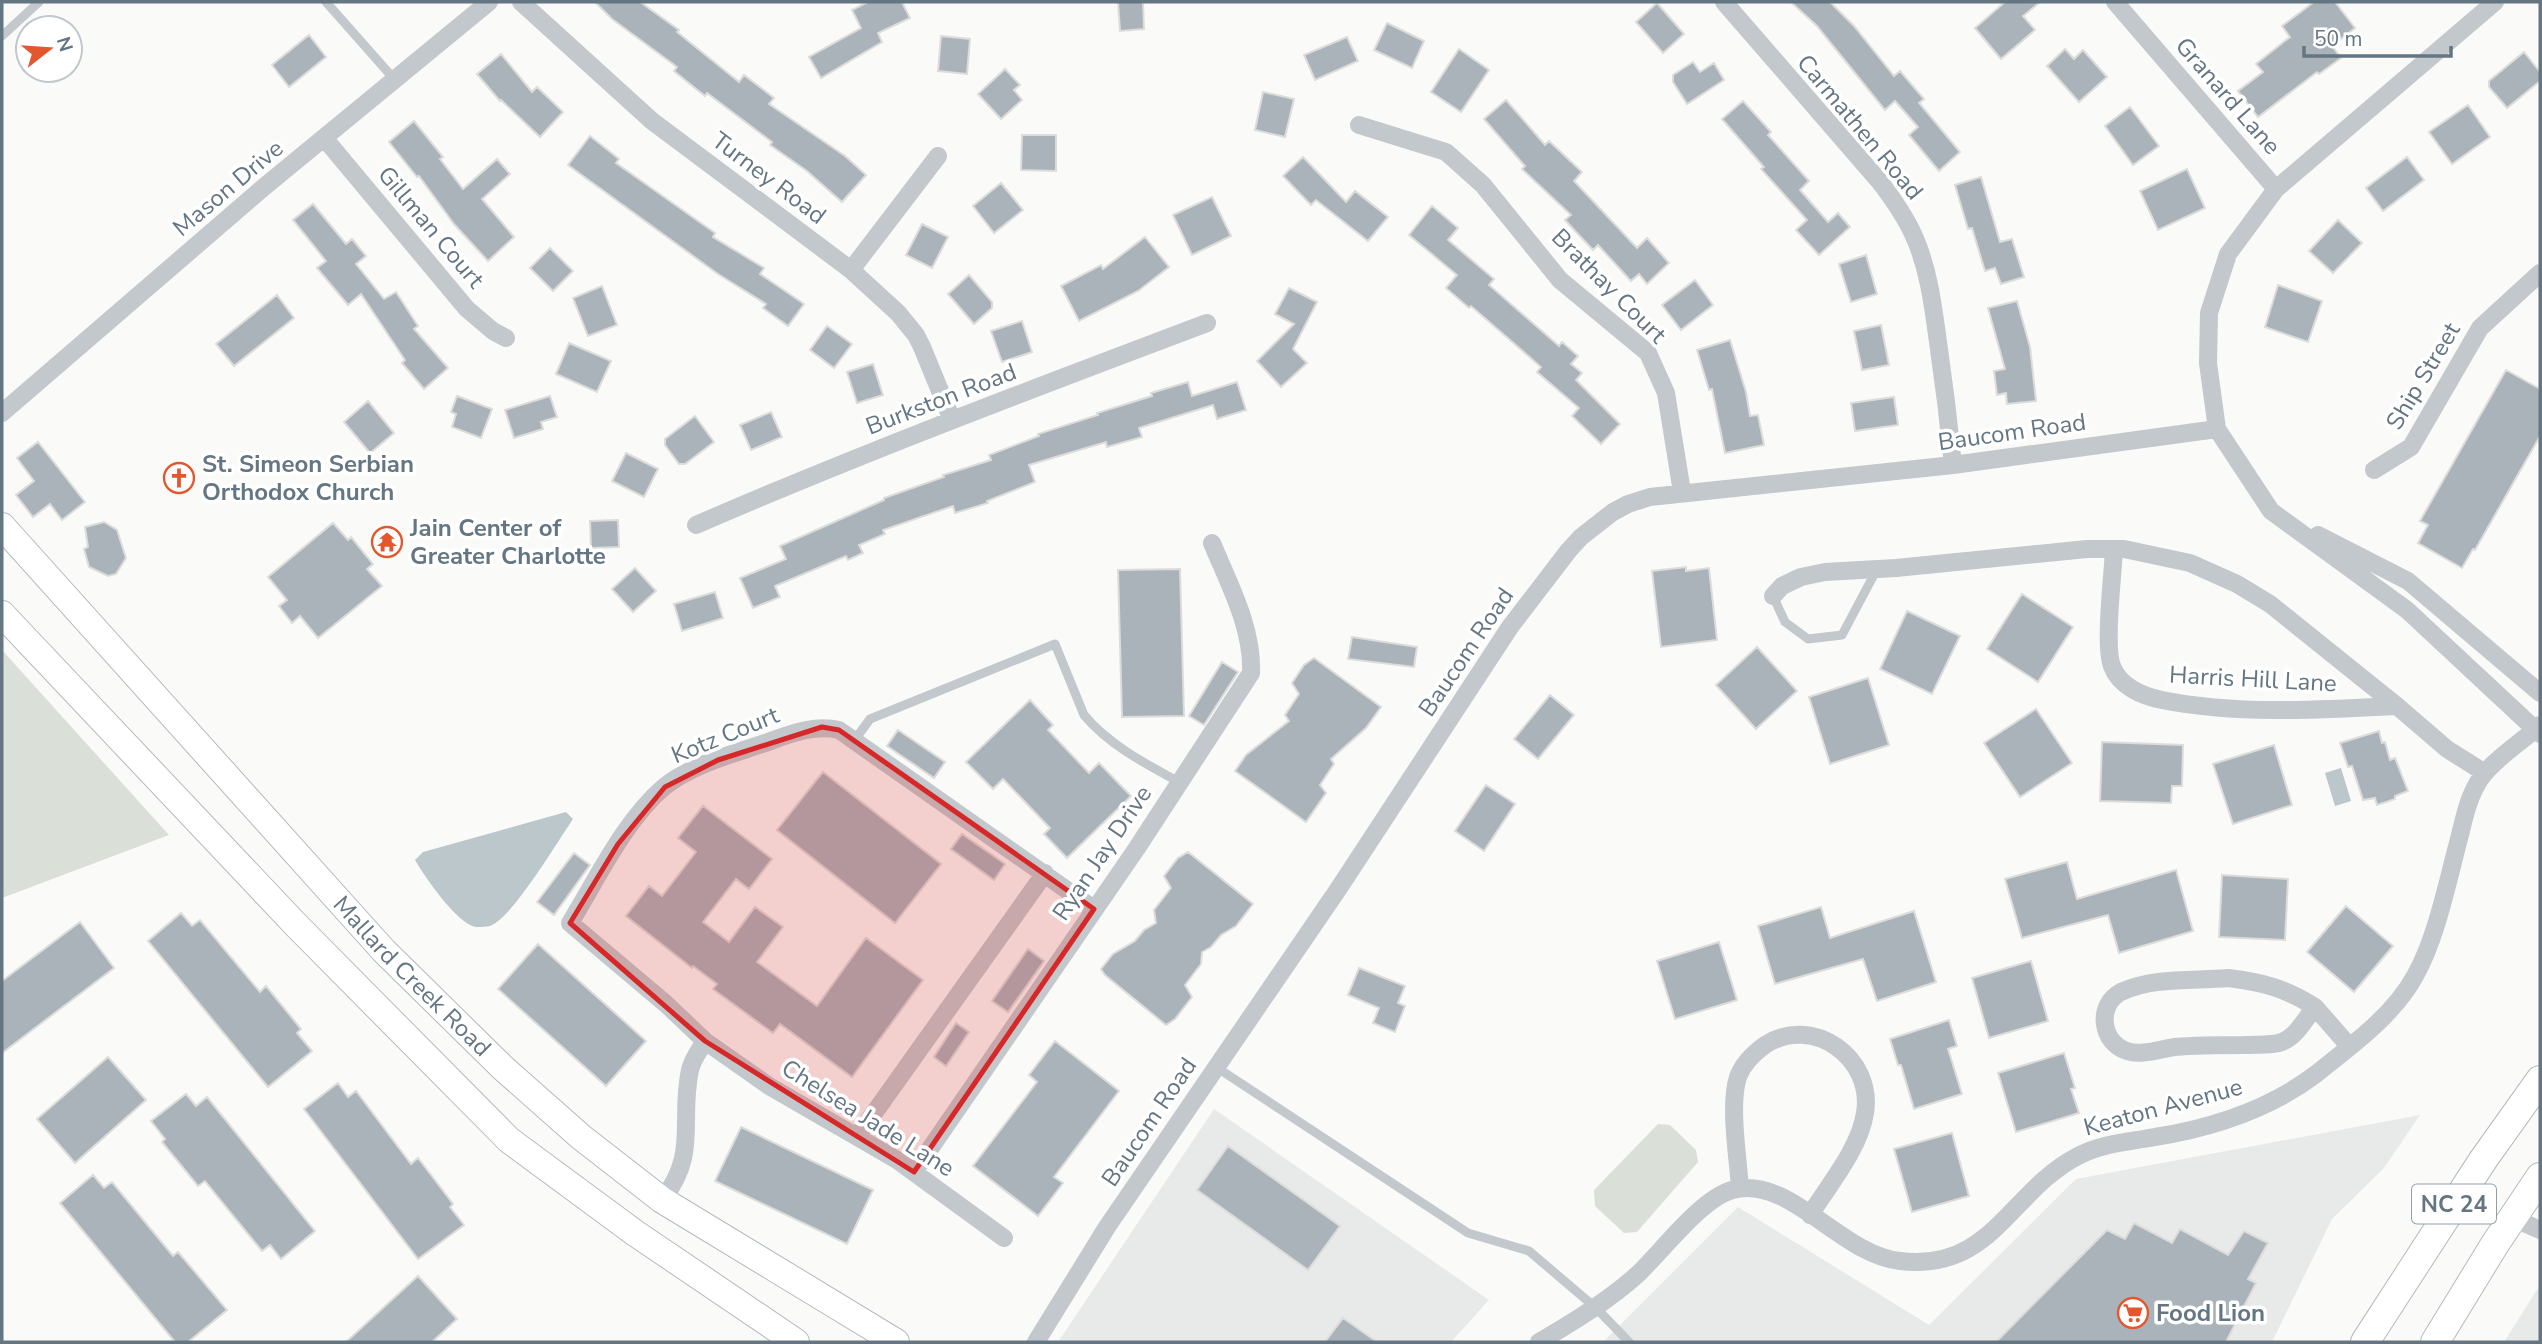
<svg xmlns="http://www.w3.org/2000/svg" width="2542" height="1344" viewBox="0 0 2542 1344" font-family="'Nunito Sans',sans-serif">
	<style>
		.built { fill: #e8e9e9 }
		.green { fill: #dadfd7 }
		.water { fill: #bbc7cb }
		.building { fill: #aab3b9; stroke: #dcdcda; stroke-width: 2 }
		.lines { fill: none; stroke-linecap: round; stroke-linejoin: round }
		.secondary-casing { stroke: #b3babf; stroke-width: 28 }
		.primary-casing { stroke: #b5babe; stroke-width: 30 }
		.lane { stroke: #c3c8cc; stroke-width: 9 }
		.street { stroke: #c3c8cc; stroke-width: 18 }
		.secondary { stroke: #fff; stroke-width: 26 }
		.primary { stroke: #fff; stroke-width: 28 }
		.marked { fill: #d62828; fill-opacity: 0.2; stroke: #d62828; stroke-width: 5; stroke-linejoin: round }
		.labels { text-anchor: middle; stroke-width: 7; stroke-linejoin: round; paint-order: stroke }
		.shield { fill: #fff; stroke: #939fa8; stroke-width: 2 }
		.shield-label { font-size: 23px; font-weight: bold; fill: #657683 }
		.street-label { font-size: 24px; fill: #657683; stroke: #fff }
		.poi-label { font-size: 24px; font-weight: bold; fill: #657683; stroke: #fff; text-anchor: start }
	</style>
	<rect width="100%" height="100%" fill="#fafaf8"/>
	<!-- built -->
	<path class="built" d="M1214 1109 1489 1300 1451 1342H1058Z
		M2420 1115 2384 1168 2332 1219 2272 1342H1603L1738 1207 1929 1325 2076 1179Z
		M2540 1285V1342H2504Z"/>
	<!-- green -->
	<path class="green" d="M2 650 169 835 2 898Z
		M1658 1124 1670 1125 1696 1150 1698 1162 1637 1232 1624 1233 1595 1206 1594 1190Z"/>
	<!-- water -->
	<path class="water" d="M2341 768 2351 801 2335 806 2325 773Z
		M566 812 573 819C558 841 513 916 492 925 489 927 479 927 476 927 457 924 425 877 415 860L423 852Z"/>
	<!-- building -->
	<path class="building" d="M595 2H640L679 30 677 32 739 82 744 75 774 98 769 104 845 156 866 175 842 202 807 171 770 145 772 142 707 93 705 96 674 71 677 67 612 19Z
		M868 2H902L910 18 878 33 882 42 821 78 809 57 861 28 852 10Z
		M1118 2H1143L1144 29 1120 31Z
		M1791 2H1830L1854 26 1894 76 1900 71 1924 99 1919 103 1960 152 1939 171 1909 135 1918 127 1895 101 1885 110 1817 26Z
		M2005 2H2040L2023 16 2035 30 2001 59 1975 28Z
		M2314 2H2335L2355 28 2332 46 2341 58 2319 74 2317 72 2258 117 2238 91 2263 72 2256 64 2290 37 2282 26Z
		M1657 3 1684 34 1663 53 1636 22Z
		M1387 23 1424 41 1412 68 1374 50Z
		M309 35 326 57 289 87 272 65Z
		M941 36 970 39 967 74 938 71Z
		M1347 37 1358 61 1315 80 1304 55Z
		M1459 49 1489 70 1461 112 1431 92Z
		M2065 49 2074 59 2083 50 2107 77 2079 102 2047 66Z
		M2524 52 2540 72V81L2507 108 2489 87V81Z
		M501 54 532 92 537 87 563 112 540 137 501 100 500 101 477 74Z
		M1693 62 1700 72 1714 63 1724 80 1687 104 1673 82V75Z
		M1005 69 1020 85 1014 90 1022 100 1001 119 978 94Z
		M1263 92 1294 99 1285 137 1255 130Z
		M1506 100 1545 145 1549 141 1582 172 1574 181 1637 248 1647 238 1669 263 1647 284 1639 274 1631 281 1598 245 1593 250 1565 220 1571 215 1522 169 1525 166 1484 119Z
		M1743 101 1771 132 1768 135 1809 181 1800 190 1828 222 1838 213 1850 227 1819 255 1796 230 1807 220 1761 169 1764 167 1722 119Z
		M2468 105 2490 137 2452 164 2429 132Z
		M2130 107 2159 146 2133 165 2105 126Z
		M414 121 443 157 440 159 463 189 497 159 510 174 482 199 514 237 488 261 454 224 419 176 417 177 389 142Z
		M1022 135H1056V171L1021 170Z
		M590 136 619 159 616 163 715 233 713 237 764 268 760 274 804 304 788 326 763 308 766 304 718 274 568 165Z
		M1303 157 1346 202 1355 191 1388 217 1368 241 1316 200 1311 205 1283 176Z
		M2407 157 2424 180 2383 211 2366 188Z
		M2187 169 2205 208 2158 230 2140 191Z
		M1981 177 2000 242 2012 239 2024 277 2001 284 1995 268 1985 271 1972 228 1968 229 1955 185Z
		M1001 183 1023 210 994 233 973 206Z
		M1212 197 1231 236 1192 255 1173 215Z
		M313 204 346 244 352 239 366 256 356 264 384 299 396 292 418 326 414 329 448 368 424 389 402 363 405 360 361 294 348 305 317 268 326 261 293 220Z
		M1432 206 1458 228 1448 240 1494 279 1489 285 1559 346 1562 342 1578 356 1571 364 1582 373 1576 380 1620 424 1601 444 1572 416 1579 408 1537 372 1541 367 1471 306 1469 308 1446 288 1457 275 1409 235Z
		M2338 220 2362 243 2333 273 2309 251Z
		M922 224 948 237 932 268 906 255Z
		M1145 237 1169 267 1138 291 1079 321 1061 286 1101 265 1103 269Z
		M550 248 573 271 553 291 530 268Z
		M1866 255 1877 294 1851 302 1839 264Z
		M969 275 992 302V308L974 324 948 294Z
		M1695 280 1713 305 1681 330 1662 305Z
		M2278 285 2322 301 2308 342 2265 327Z
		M602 286 617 325 588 336 573 298Z
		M1289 288 1317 302 1293 349 1307 363 1281 387 1257 361 1294 324 1275 314Z
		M277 295 294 318 234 366 216 344Z
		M2017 301 2030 347 2036 401 2007 404 2006 393 1997 395 1994 371 2005 369 1988 308Z
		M1022 321 1032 352 1002 362 991 331Z
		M1881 325 1889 365 1862 370 1854 331Z
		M827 326 852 344 834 368 810 350Z
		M1730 340 1746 392 1750 416 1758 415 1764 445 1725 453 1712 389 1709 390 1697 350Z
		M569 343 611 361 597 392 556 374Z
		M873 364 883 395 857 403 847 372Z
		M2506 370 2540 389V436L2475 550 2473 549 2462 568 2418 543 2428 525 2420 521Z
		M1188 382 1192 396 1237 382 1246 410 1217 419 1213 405 1139 428 1142 437 1107 447 1106 442 1029 465 1035 482 987 501 988 503 955 513 953 506 883 530 885 534 859 545 863 553 848 560 846 556 775 586 780 597 753 608 740 578 786 559 780 546 884 500V498L944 477 943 475 991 460 989 455 1039 436 1038 434 1098 415 1097 413 1152 396 1151 393Z
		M457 396 492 409 481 438 452 427 456 414 451 412Z
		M550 396 557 417 541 422 543 429 514 438 505 410Z
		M1894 397 1898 425 1855 431 1851 403Z
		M368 401 394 433 370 453 344 422Z
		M771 412 782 437 751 450 740 425Z
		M695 416 714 442 685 464H679L665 445V439Z
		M38 442 85 502 62 520 50 504 33 517 16 495 34 481 17 458Z
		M626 453 658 469 644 497 612 481Z
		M618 520 619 547 591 548 590 521Z
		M104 522 117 530 126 558 116 574 108 576 89 567 84 549 88 547 85 527Z
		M333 523 348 540 351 537 373 564 367 569 382 586 318 638 300 616 292 623 279 606 287 600 268 577Z
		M1686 567V571L1709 568 1717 640 1661 647 1652 571Z
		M635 568 656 591 633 612 612 589Z
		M1180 569 1184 716 1122 717 1118 570Z
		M715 592 723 618 682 631 674 604Z
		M2022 594 2073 627 2038 682 1987 649Z
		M1907 611 1960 636 1932 694 1880 669Z
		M1352 637 1417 647 1414 667 1348 659Z
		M1757 647 1797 691 1756 729 1716 685Z
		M1314 658 1381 707 1366 728 1331 759 1334 764 1320 785 1326 793 1306 822 1235 771 1246 755 1289 721 1285 715 1299 694 1292 683 1304 665Z
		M1222 662 1238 672 1204 725 1189 716Z
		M1868 678 1889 745 1830 764 1809 697Z
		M1550 695 1574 715 1538 759 1514 739Z
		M1030 700 1053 725 1048 730 1089 773 1099 763 1131 796 1067 858 1044 834 1050 828 1003 779 993 789 966 762Z
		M2036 709 2072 763 2020 797 1984 743Z
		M898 730 945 762 934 778 887 746Z
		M2379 731 2382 743 2385 742 2390 760 2395 758 2408 791 2395 796V799L2377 805 2375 798 2363 800 2352 766 2348 767 2340 743Z
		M2102 742 2183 745 2182 786H2172L2171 803 2100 801Z
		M2274 745 2292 805 2233 824 2213 764Z
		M823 772 941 864 895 923 777 830Z
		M1486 785 1515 804 1484 851 1455 831Z
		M703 806 772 859 749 889 736 879 703 922 729 942 755 907 783 927 757 962 817 1006 866 938 923 980 852 1077 780 1024 773 1033 713 989 717 984 693 966 692 968 626 916 649 886 662 896 696 852 678 838Z
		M962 834 1005 864 994 880 951 849Z
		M1188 852 1253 904 1236 926 1221 935 1211 947 1202 952 1201 964 1185 985 1192 997 1175 1019 1166 1025 1105 975 1101 969 1113 954 1135 941 1144 930 1156 923 1154 910 1171 888 1164 876 1178 858Z
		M574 853 590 865 554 915 537 902Z
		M2067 862 2077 899 2176 870 2193 931 2119 953 2108 915 2022 938 2005 879Z
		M2222 875 2288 879 2285 940 2219 937Z
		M2346 906 2393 946 2354 992 2307 952Z
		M1821 907 1830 938 1914 911 1936 982 1877 1001 1863 959 1775 984 1758 926Z
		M181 913 192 926 200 920 260 992 266 986 301 1029 297 1033 312 1051 268 1087 148 941Z
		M80 922 114 968 2 1053V981Z
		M1719 942 1737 1000 1675 1019 1657 961Z
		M538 944 646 1041 606 1086 498 989Z
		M1028 949 1044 961 1008 1012 992 1001Z
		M2031 961 2048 1021 1989 1038 1972 978Z
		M1359 968 1405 986 1398 1003 1405 1006 1395 1032 1373 1023 1379 1008 1348 995Z
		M1949 1020 1957 1046 1948 1049 1962 1094 1914 1109 1901 1065H1898L1890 1039Z
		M956 1023 969 1032 946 1066 934 1057Z
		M1055 1041 1119 1091 1054 1177 1063 1183 1038 1216 973 1166 1037 1082 1029 1075Z
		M2064 1053 2075 1088 2071 1089 2079 1113 2016 1132 1998 1073Z
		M108 1057 146 1100 75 1163 37 1119Z
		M338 1083 348 1097 356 1091 411 1164 418 1158 453 1204 450 1207 464 1225 418 1259 304 1109Z
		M186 1094 196 1106 207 1097 315 1231 281 1259 270 1245 262 1251 205 1181 198 1186 162 1142 165 1139 151 1121Z
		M741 1127 873 1190 847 1244 715 1181Z
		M1952 1133 1969 1196 1912 1212 1894 1149Z
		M1228 1146 1340 1226 1308 1270 1197 1190Z
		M93 1175 104 1188 112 1182 173 1256 178 1252 227 1310 188 1342H175L60 1203Z
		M2134 1223 2172 1243 2180 1229 2228 1255 2244 1231 2268 1243 2248 1279 2256 1283 2226 1342H1996L2107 1230 2125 1239Z
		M418 1276 457 1319 432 1342H346Z
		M1343 1318 1377 1342H1325Z"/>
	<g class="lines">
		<!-- secondary casing -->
		<g class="secondary-casing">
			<g id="secondary">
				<path id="s1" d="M2 526 384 951 503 1068 581 1137 662 1200 896 1342"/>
				<path d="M2 614 297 926 509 1140 635 1233 796 1342"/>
			</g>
		</g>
		<!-- primary casing -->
		<g class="primary-casing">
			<path id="primary" d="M2365 1342 2483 1160 2540 1080
				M2435 1342 2495 1244 2540 1177"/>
		</g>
		<!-- lane -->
		<path class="lane" d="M326 2 395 80
			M2 36 39 2
			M1773 596 1785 622 1808 639 1842 635 1877 569
			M854 741 870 719 1055 644 1084 715C1109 745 1146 764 1179 782
			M1216 1067 1468 1233 1529 1251 1596 1308 1629 1342"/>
		<!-- street -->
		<path class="street" d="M521 2 652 121 851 270 898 313 916 335 922 347 952 420
			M1724 2 1880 182C1893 199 1905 216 1914 236 1929 270 1933 306 1938 342 1944 383 1949 424 1953 465
			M2115 2 2276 189
			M2495 2 2276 189 2228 254 2209 313 2208 363 2217 429 2271 511 2407 610 2540 734
			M1359 125 1446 152 1483 185 1560 280 1648 353 1666 393 1682 492
			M325 139 467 309 493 331 506 338
			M851 270 938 156
			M2 413 264 187 489 2
			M2374 470 2411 447 2480 328 2540 273
			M696 525C864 452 1035 388 1207 323
			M2318 535 2408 581 2540 693
			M2114 549C2113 574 2104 646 2112 666 2119 686 2142 696 2162 700 2236 715 2321 710 2397 706L2447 749 2485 773
			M1773 596 1782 586 1801 577 1825 572 1896 568 2087 549H2124L2190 563 2237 584 2270 604 2397 706
			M2228 978C2262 982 2285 988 2315 1007 2305 1019 2297 1036 2282 1042 2271 1046 2257 1044 2245 1045 2222 1045 2198 1045 2175 1047 2160 1049 2141 1056 2127 1051 2101 1043 2096 1005 2121 992 2153 977 2194 981 2228 978Z
			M2315 1007 2349 1046
			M857 1137 1045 873
			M914 1172 1137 848 1251 673C1253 628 1229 584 1212 543
			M1740 1188C1738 1157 1729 1105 1738 1077 1743 1063 1754 1053 1765 1045 1813 1014 1874 1058 1865 1113 1860 1148 1828 1186 1810 1215
			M662 1200C699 1154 679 1121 690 1070 692 1060 699 1051 705 1041
			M2513 1218 2540 1230
			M1004 1238 897 1160 769 1086 705 1041 666 1004 570 923C597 879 625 820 664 787 691 765 730 755 762 744 788 735 812 724 839 730L1094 909
			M1036 1342 1107 1227 1339 888 1510 627 1569 550 1581 537 1613 512 1628 504 1650 497 1953 465 2217 429
			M1539 1342C1573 1322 1608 1301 1638 1274 1663 1250 1701 1199 1732 1190 1789 1174 1841 1255 1900 1261 1992 1272 2010 1191 2078 1156 2103 1143 2128 1142 2155 1137 2211 1128 2270 1109 2316 1074 2352 1045 2393 1016 2415 976 2437 937 2448 879 2460 835 2464 818 2468 800 2477 784 2488 763 2522 742 2540 725"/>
		<!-- secondary -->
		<use href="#secondary" class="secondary"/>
		<!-- primary -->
		<use href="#primary" class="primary"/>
	</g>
	<!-- marked area -->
	<path class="marked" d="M822 727 839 730 1094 909 914 1172 705 1041 570 923 618 844 665 787 718 760Z"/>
	<!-- icons -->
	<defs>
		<g id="church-ring" transform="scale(1.575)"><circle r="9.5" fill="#fff" stroke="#e4572e" stroke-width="1.5"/><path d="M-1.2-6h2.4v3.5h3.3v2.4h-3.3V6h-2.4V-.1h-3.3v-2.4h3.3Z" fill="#e4572e"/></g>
		<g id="temple-ring" transform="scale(1.575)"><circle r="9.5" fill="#fff" stroke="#e4572e" stroke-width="1.5"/><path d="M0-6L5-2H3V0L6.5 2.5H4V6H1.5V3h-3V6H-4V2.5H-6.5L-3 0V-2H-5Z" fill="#e4572e"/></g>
		<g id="supermarket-ring" transform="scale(1.575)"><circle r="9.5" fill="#fff" stroke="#e4572e" stroke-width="1.5"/><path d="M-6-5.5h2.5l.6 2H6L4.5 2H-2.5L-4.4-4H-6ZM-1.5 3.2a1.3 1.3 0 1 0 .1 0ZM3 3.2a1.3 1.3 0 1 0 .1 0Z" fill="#e4572e"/></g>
	</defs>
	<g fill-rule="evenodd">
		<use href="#church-ring" x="179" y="478"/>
		<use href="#temple-ring" x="387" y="542"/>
		<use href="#supermarket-ring" x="2133" y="1313"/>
	</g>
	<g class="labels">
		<!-- shield labels -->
		<rect class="shield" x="2412" y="1184.5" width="84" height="39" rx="5"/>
		<g class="shield-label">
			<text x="2454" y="1212">NC 24</text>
		</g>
		<!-- street labels -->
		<g class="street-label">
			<text transform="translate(2228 96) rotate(49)" y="8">Granard Lane</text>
			<text transform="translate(1860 127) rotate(50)" y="8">Carmathen Road</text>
			<text transform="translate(769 178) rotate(37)" y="8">Turney Road</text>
			<text transform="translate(228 188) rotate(-40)" y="8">Mason Drive</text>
			<text transform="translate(431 227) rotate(50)" y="8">Gillman Court</text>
			<text transform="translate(1609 286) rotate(45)" y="8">Brathay Court</text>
			<text transform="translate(2423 376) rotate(-59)" y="8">Ship Street</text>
			<text transform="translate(941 399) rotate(-21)" y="8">Burkston Road</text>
			<text transform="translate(2012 432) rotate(-8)" y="8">Baucom Road</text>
			<text transform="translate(1466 652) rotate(-56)" y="8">Baucom Road</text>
			<text transform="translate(2253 679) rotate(3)" y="8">Harris Hill Lane</text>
			<text transform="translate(725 735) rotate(-22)" y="8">Kotz Court</text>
			<text transform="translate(1102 853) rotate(-56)" y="8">Ryan Jay Drive</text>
			<text dy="8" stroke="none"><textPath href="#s1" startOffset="609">Mallard Creek Road</textPath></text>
			<text transform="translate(2163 1107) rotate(-15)" y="8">Keaton Avenue</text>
			<text transform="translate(868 1118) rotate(32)" y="8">Chelsea Jade Lane</text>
			<text transform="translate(1149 1122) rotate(-56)" y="8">Baucom Road</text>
		</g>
		<!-- poi labels -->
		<g class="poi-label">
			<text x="202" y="472">St. Simeon Serbian<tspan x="202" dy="28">Orthodox Church</tspan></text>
			<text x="410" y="536">Jain Center of<tspan x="410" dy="28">Greater Charlotte</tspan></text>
			<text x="2156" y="1321">Food Lion</text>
		</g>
	</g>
	<!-- border -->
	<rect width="2542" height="1344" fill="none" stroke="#657683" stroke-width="7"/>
	<!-- north arrow -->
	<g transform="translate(49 49) rotate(73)"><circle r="33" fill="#ffffff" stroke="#c1c8cd" stroke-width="2"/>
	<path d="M0-5L12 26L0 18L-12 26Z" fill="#e4572e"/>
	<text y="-10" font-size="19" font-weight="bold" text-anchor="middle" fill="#657683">N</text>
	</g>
	<!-- scale -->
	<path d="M2304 46v10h147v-10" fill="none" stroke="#657683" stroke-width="3.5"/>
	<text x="2314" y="46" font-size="21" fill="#657683" stroke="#ffffff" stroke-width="5" paint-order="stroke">50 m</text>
</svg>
